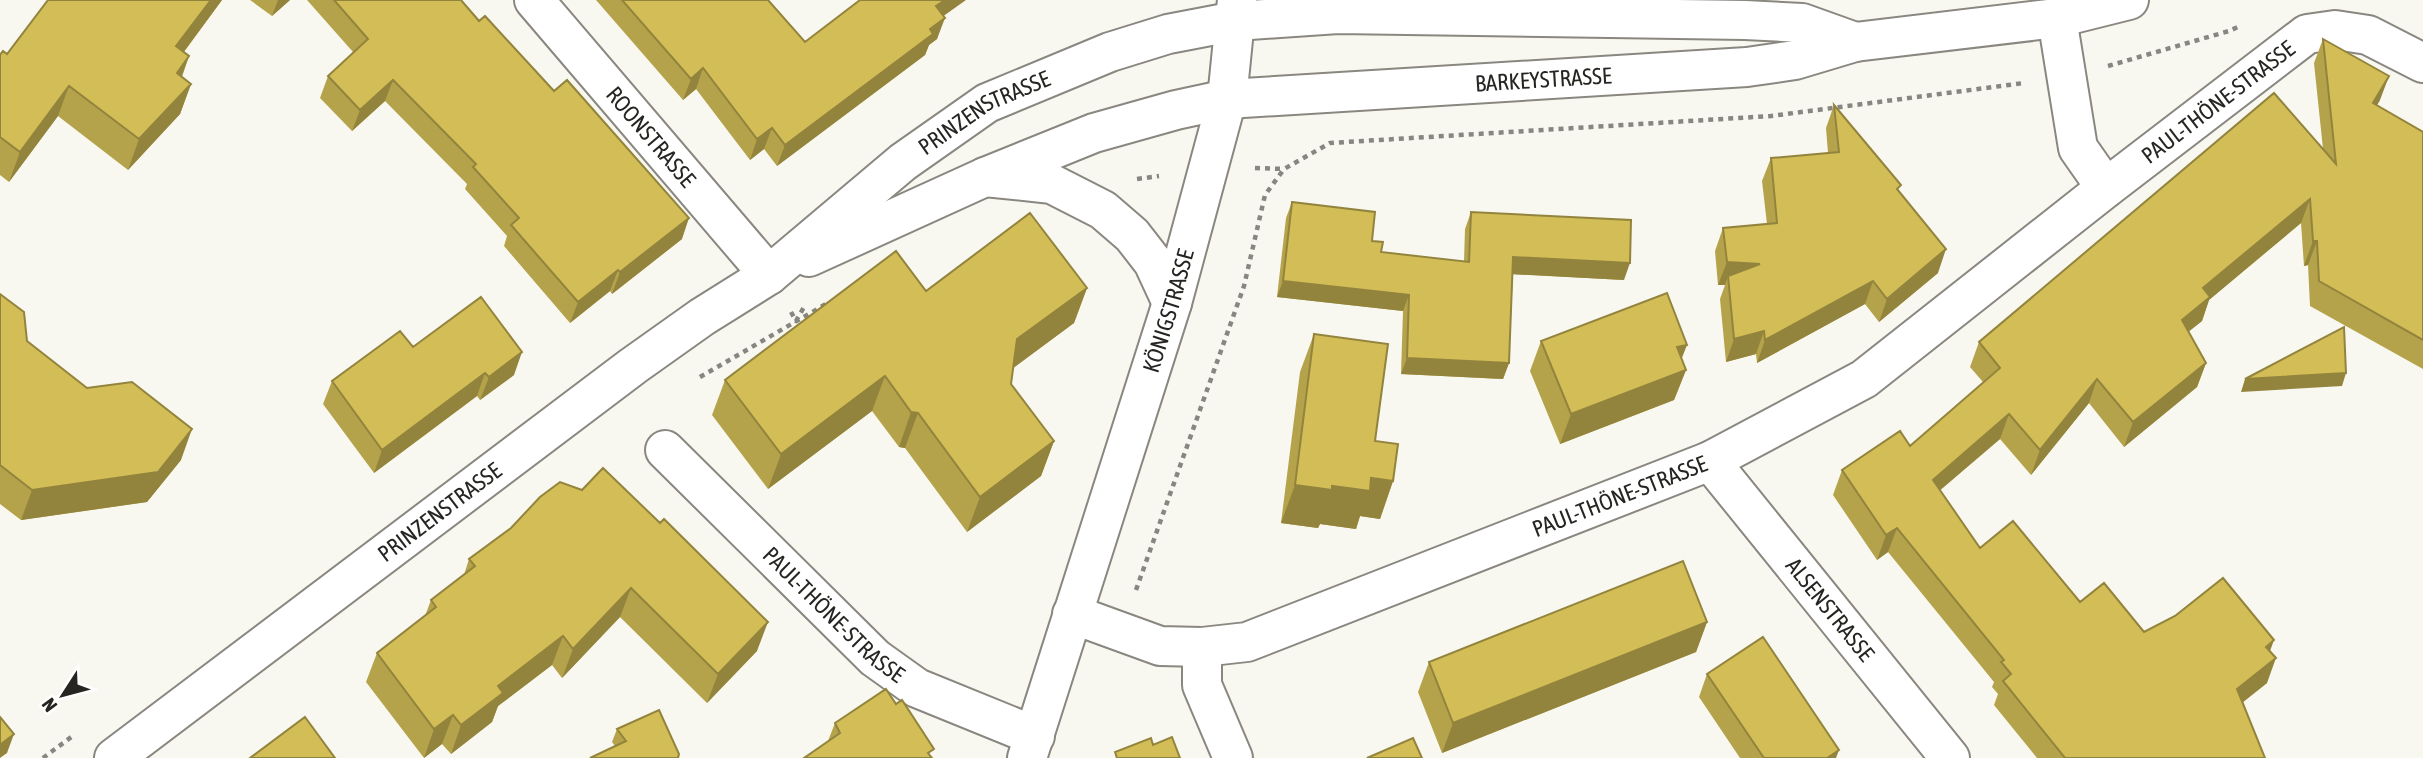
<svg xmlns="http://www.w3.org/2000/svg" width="2423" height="758" viewBox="0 0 2423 758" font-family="'Asap Condensed',sans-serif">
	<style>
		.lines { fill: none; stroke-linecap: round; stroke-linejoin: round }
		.minor-casing { stroke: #898780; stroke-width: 42 }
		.tertiary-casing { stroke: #898780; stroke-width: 42 }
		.path { stroke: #878680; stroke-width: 4.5; stroke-dasharray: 5 5; stroke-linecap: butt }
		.minor { stroke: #fff; stroke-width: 38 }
		.tertiary { stroke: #fff; stroke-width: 38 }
		.wall { fill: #b5a34b }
		.shaded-wall { fill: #93843d }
		.building { fill: #d2bd57; stroke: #93843d; stroke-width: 2 }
		.labels { text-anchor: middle; stroke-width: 5; stroke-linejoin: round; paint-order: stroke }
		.street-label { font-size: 23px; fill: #262522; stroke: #fff }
	</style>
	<rect width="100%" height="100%" fill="#f9f8f0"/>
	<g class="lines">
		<!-- minor casing -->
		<g class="minor-casing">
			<g id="minor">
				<path id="s1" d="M534 0 769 275"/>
				<path d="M2057 18 2078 148 2106 188"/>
				<path d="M985 177 1052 184 1103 210 1132 235 1153 262 1172 303"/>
				<path id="s2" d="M665 450 875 658 917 688 1035 736"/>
				<path id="s3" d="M1710 461 1950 758"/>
				<path id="s4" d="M1072 614 1160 646 1202 647 1247 642 1710 461 1864 379 2106 188 2307 34 2335 30 2368 35 2423 63"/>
				<path d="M1202 647V685L1233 758"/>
				<path id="s5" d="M1027 758 1172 303 1227 99 1237 0"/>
			</g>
		</g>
		<!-- tertiary casing -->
		<g class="tertiary-casing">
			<g id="tertiary">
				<path id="s6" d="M809 257 985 177 1094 133 1176 110 1227 99 1747 67 1795 60 1855 42 2057 18 2129 0"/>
				<path id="s7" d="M114 758 633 366 702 317 769 275 903 162 987 103 1110 52 1168 34 1236 21 1338 14 1745 20 1802 23 1855 42"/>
			</g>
		</g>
		<!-- path -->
		<path class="path" d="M2108 66 2229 31 2240 26
			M1255 168 1284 169
			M1137 179 1159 176
			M791 312 796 321 804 307
			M700 377 826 304
			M1136 590 1244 286 1265 195 1284 169 1330 143 1771 116 2024 83
			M43 758 74 735"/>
		<!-- minor -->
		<use href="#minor" class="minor"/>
		<!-- tertiary -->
		<use href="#tertiary" class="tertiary"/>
	</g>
	<!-- wall -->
	<path class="wall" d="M48 0H222L184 52 189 56 182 77 191 84 180 114 128 170 58 116 9 182 0 175V55L7 54Z
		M250 0H290L272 16Z
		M307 0H461L682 239 612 294 610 291 570 323 504 246 507 236 465 189 467 184 385 101 352 131 320 98 328 76 353 52Z
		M596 0H768L805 42 943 16 937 39 929 45 925 55 777 166 764 149 750 160 696 89 683 100Z
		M2323 39 2380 100 2377 105 2423 132V369L2310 306 2308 265 2304 266 2301 223 2209 300 2202 321 2188 332 2206 363 2197 387 2124 447 2089 403 2031 475 2000 439 1940 490 1980 548 2080 602 2144 632 2270 652 2267 683 2243 702 2265 758H2037L1994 705 1998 694 1992 687 1994 682 1888 552 1877 560 1833 495 1842 470 1910 446 1983 382 1970 367 1979 342 2323 149 2314 63Z
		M1834 105 1899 192 1938 273 1879 322 1865 304 1757 363 1756 354 1726 362 1720 299 1725 285H1718L1715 251 1723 228 1767 224 1762 181 1771 158 1828 153 1826 128Z
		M1292 202 1372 241 1381 252 1464 261 1465 229 1471 212 1624 280 1513 274 1509 363 1503 379 1401 374 1403 311 1277 297 1286 218Z
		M1087 288 1074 323 1013 368 1011 384 1054 441 1041 476 967 532 905 448 899 447 872 411 768 489 712 415 725 380 926 291Z
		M0 294 27 341 181 460 147 502 21 520 0 504Z
		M1314 334 1375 441 1393 481 1380 519 1360 516 1356 529 1320 524 1318 528 1281 523 1300 372Z
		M1541 341 1681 359 1686 370 1674 400 1560 444 1530 371Z
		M413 347 514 375 480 400 477 396 374 473 323 404 332 381Z
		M582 490 757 651 707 703 620 617 562 678 552 665 498 706 492 722 451 754 442 744 424 758 366 682 377 653 425 616 431 600 464 575 469 559Z
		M1707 622 1696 652 1442 753 1418 692 1429 662Z
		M1707 674 1836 758H1740L1699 697Z
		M835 723 931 758 828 741Z
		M617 729 678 758 615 746 612 742Z"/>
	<!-- shaded-wall -->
	<path class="shaded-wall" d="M211 0H222L165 77 176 46Z
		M278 0H290L272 16Z
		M945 0H966L928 27 936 6Z
		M945 18 937 39 929 45 925 55 777 166 785 145Z
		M189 56 178 86 177 73Z
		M703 68 696 89 683 100 691 79Z
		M2389 76 2380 100 2364 128 2373 103Z
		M393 80 385 101 352 131 360 110Z
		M191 84 180 114 128 170 139 139Z
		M69 86 58 116 9 182 20 152Z
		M772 128 764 149 750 160 757 139Z
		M2310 199 2301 223 2209 300 2202 321 2173 344 2182 320 2203 288Z
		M689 218 682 239 612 294 620 272Z
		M2313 241H2317L2308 265 2304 266Z
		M1946 249 1938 273 1879 322 1887 299Z
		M1513 257 1630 263 1624 280 1508 274Z
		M1727 262 1760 264 1728 276 1725 285H1718Z
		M618 270 610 291 570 323 578 302Z
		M1283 281 1409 295 1403 311 1277 297Z
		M1873 281 1865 304 1757 363 1765 340Z
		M1087 288 1074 323 1004 375 1017 339Z
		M1764 331 1756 354 1726 362 1734 339Z
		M1687 345 1676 373 1686 370 1674 400 1560 444 1571 414 1677 347Z
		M522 352 514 375 480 400 489 377Z
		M1407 358 1509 363 1503 379 1401 374Z
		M2206 363 2197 387 2124 447 2133 422Z
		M485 373 477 396 374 473 382 450Z
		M2346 373 2342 386 2241 392 2245 379Z
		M885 376 872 411 768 489 781 454Z
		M2097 379 2089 403 2031 475 2040 450Z
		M911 412 918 413 905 448 899 447Z
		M2009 414 2000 439 1924 504 1933 480Z
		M192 429 181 460 147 502 21 520 32 490Z
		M1054 441 1041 476 967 532 980 497Z
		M1371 478 1393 481 1380 519 1360 516 1356 529 1320 524 1318 528 1281 523 1295 485 1332 486Z
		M1897 528 1888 552 1877 560 1886 535Z
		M631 588 620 617 562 678 573 649Z
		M768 622 757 651 707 703 718 674Z
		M1707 622 1696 652 1442 753 1453 723Z
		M563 636 552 665 498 706 492 722 451 754 461 725 498 686Z
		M2274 640 2265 665 2266 647Z
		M2276 658 2267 683 2228 714 2237 689Z
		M453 715 442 744 424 758 434 729Z
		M14 734 7 753 0 758V745Z
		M1839 750 1836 758H1827Z"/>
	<!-- building -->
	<path class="building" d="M48 0H211L176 46 189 56 177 73 191 84 139 139 69 86 20 152 0 137V55L3 51 7 54Z
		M334 0H461L479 21 485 16 554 91 567 80 689 218 620 272 618 270 578 302 511 225 519 218 473 167 476 164 393 80 360 110 328 76 368 39Z
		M622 0H768L805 42 860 0H945L936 6 945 18 930 29 933 34 785 145 772 128 757 139 703 68 691 79Z
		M2323 39 2389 76 2373 103 2423 132V340L2319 281 2317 241H2313L2310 199 2203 288 2210 297 2182 320 2206 363 2133 422 2097 379 2040 450 2009 414 1933 480 1980 548 2013 521 2080 602 2104 583 2144 632 2175 616 2223 578 2274 640 2266 647 2276 658 2237 689 2265 758H2065L2003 681 2011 674 2001 662 2004 660 1897 528 1886 535 1842 470 1900 431 1910 446 2000 368 1979 342 2274 93 2336 164Z
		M1834 105 1901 185 1897 189 1946 249 1887 299 1873 281 1765 340 1764 331 1734 339 1728 276 1760 264 1727 262 1723 228 1777 223 1771 158 1839 152Z
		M1292 202 1375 212 1372 241 1383 242 1381 252 1469 262 1471 212 1631 220 1630 263 1513 257 1509 363 1407 358 1409 295 1283 281Z
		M1030 213 1087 288 1017 339 1011 384 1054 441 980 497 918 413 911 412 885 376 781 454 725 380 896 251 926 291Z
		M1667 293 1687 345 1677 347 1686 370 1571 414 1541 341Z
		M0 294 24 312 27 341 87 388 132 382 192 429 158 472 32 490 0 465Z
		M481 297 522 352 489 377 485 373 382 450 332 381 400 331 413 347Z
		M2344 327 2346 373 2245 379Z
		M1314 334 1388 344 1375 441 1398 444 1393 481 1371 478 1370 491 1332 486V490L1295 485Z
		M603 468 660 523 664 519 768 622 718 674 631 588 573 649 563 636 498 686 503 693 461 725 453 715 434 729 377 653 436 607 431 600 475 566 469 559 511 528 540 497 560 482 582 490Z
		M1683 561 1707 622 1453 723 1429 662Z
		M1763 637 1839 750 1827 758H1764L1707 674Z
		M886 689 896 704 902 700 934 749 928 753 932 758H804L840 733 835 723Z
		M659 710 679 754 678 758H590L626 741 617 729Z
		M0 717 14 734 0 745Z
		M305 717 335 758H250Z
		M1172 737 1180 758H1117L1115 752 1151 738 1153 745Z
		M1413 738 1422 758H1367Z"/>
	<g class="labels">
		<!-- street labels -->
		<g class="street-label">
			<text dy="8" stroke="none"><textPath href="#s6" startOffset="765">BARKEYSTRASSE</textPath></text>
			<text dy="8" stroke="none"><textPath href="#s4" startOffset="1302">PAUL-THÖNE-STRASSE</textPath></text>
			<text dy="8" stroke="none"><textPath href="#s7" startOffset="1085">PRINZENSTRASSE</textPath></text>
			<text dy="8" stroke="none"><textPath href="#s1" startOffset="180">ROONSTRASSE</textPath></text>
			<text dy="8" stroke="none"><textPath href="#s5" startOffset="469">KÖNIGSTRASSE</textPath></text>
			<text dy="8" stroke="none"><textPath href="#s4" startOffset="581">PAUL-THÖNE-STRASSE</textPath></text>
			<text dy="8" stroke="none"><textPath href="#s7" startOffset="408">PRINZENSTRASSE</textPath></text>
			<text dy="8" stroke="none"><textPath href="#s3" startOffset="191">ALSENSTRASSE</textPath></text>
			<text dy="8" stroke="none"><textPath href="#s2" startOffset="236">PAUL-THÖNE-STRASSE</textPath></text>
		</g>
	</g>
	<!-- north arrow -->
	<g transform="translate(63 695) rotate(234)" stroke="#ffffff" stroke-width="5" paint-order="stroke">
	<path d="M0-5L12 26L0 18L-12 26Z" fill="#262522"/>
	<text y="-10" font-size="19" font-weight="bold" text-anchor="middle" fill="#262522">N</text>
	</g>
</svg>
